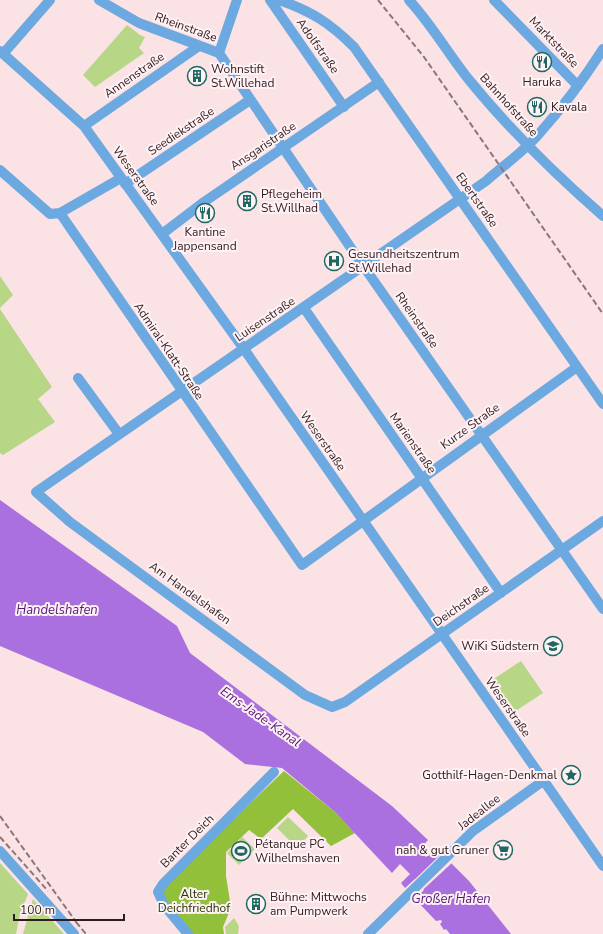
<svg xmlns="http://www.w3.org/2000/svg" width="603" height="934" viewBox="0 0 603 934" font-family="'Nunito Sans',sans-serif">
	<style>
		.green { fill: #b7d787 }
		.forest { fill: #92c03b }
		.water { fill: #ab70df }
		.pier { fill: #fae2e5 }
		.lines { fill: none; stroke-linecap: round; stroke-linejoin: round }
		.minor { stroke: #6ca9e0; stroke-width: 10 }
		.rail { stroke: #8c767a; stroke-width: 2; stroke-dasharray: 6 3; stroke-linecap: butt }
		.labels { text-anchor: middle; stroke-width: 4; stroke-linejoin: round; paint-order: stroke }
		.street-label { font-size: 12px; fill: #301b1f; stroke: #fff2f4 }
		.poi-label { font-size: 12px; fill: #301b1f; stroke: #fff2f4; text-anchor: start }
		.park-label { font-size: 12px; fill: #263701; stroke: #fff2f4 }
		.water-label { font-size: 13px; font-style: italic; fill: #53187c; stroke: #fff2f4 }
	</style>
	<rect width="100%" height="100%" fill="#fae2e5"/>
	<!-- green -->
	<path class="green" d="M127 25 140 35 145 37 139 48 144 53 95 87 83 75Z
		M0 276 13 295 0 308Z
		M0 309 52 387 38 399 55 422 3 455 0 453Z
		M521 661 543 693 511 714 489 682Z
		M288 817 308 836 297 848 277 828Z
		M242 837 255 849 239 865 227 853Z
		M0 863 28 894 20 914 16 934H0Z
		M33 899 64 934H23Z
		M234 918 239 926 238 934H226L225 927Z"/>
	<!-- forest -->
	<path class="forest" d="M284 771 335 812 355 833 331 846 293 809 261 839 249 830 226 852V876L231 908 223 927 224 934H192L161 893 165 884Z"/>
	<!-- water -->
	<path class="water" d="M0 500 177 626 190 653 392 806 428 840 419 850 426 857 435 850 440 852 469 881 511 934H450L446 929 444 930 440 924 442 922 441 920 436 921 415 899 424 890 415 879 405 888 401 883 410 874 400 864 392 873 335 812 282 768 245 764 203 732 0 646Z"/>
	<!-- pier -->
	<path class="pier" d="M443 852 453 862 414 898 422 889 415 882 406 890 405 889Z"/>
	<g class="lines">
		<!-- minor -->
		<path class="minor" d="M99 0 139 23 219 53 355 254 603 609
			M270 0 344 107
			M279 0C311 11 330 23 354 47L603 404
			M409 0C432 25 449 55 470 81 510 130 555 174 603 216
			M494 0 578 86
			M603 49C584 79 562 108 538 135 523 152 503 166 486 181L36 492 70 522 305 695 332 707 345 702 603 521
			M0 51 84 126 244 349 603 866
			M219 53 237 0
			M3 54 50 0
			M84 126 199 46
			M0 170 50 214 60 213 302 565 577 367
			M125 184 250 100
			M60 213 121 178
			M162 234 204 202 379 82
			M304 308 501 593
			M78 378 119 434
			M0 851 74 934
			M188 934 164 905 158 892 163 884 274 772
			M368 934 473 831 543 781"/>
		<!-- rail -->
		<path class="rail" d="M378 0 424 57 603 314
			M0 816 79 926
			M0 837 48 891
			M76 922 86 934"/>
	</g>
	<!-- icons -->
	<defs>
		<g id="restaurant-ring" transform="scale(1)"><circle r="9.5" fill="#fff2f4" stroke="#1d6861" stroke-width="1.5"/><path d="M-5-6h1v4h1v-4h1v4h1v-4h1v5L-1.5 .5V6h-2V.5L-5-1ZM5-6V6H3V1.5H1.5Q1.5-4 5-6Z" fill="#1d6861"/></g>
		<g id="building-ring" transform="scale(1)"><circle r="9.5" fill="#fff2f4" stroke="#1d6861" stroke-width="1.5"/><path d="M-4-6H4V6H1V3H-1V6H-4ZM-2.5-4.3h1.7v1.8h-1.7ZM.8-4.3h1.7v1.8H.8ZM-2.5-1h1.7V.8h-1.7ZM.8-1h1.7V.8H.8Z" fill="#1d6861"/></g>
		<g id="hospital-ring" transform="scale(1)"><circle r="9.5" fill="#fff2f4" stroke="#1d6861" stroke-width="1.5"/><path d="M-5-5h3v3.5h4V-5h3V5h-3V1.5h-4V5h-3Z" fill="#1d6861"/></g>
		<g id="school-ring" transform="scale(1)"><circle r="9.5" fill="#fff2f4" stroke="#1d6861" stroke-width="1.5"/><path d="M0-5L7-2L0 1L-7-2ZM-4 1L0 2.5L4 1V4Q0 6-4 4Z" fill="#1d6861"/></g>
		<g id="sight-ring" transform="scale(1)"><circle r="9.5" fill="#fff2f4" stroke="#1d6861" stroke-width="1.5"/><path d="M0-6L1.8-2.2L6-1.7L2.9 1.2L3.7 5.4L0 3.3L-3.7 5.4L-2.9 1.2L-6-1.7L-1.8-2.2Z" fill="#1d6861"/></g>
		<g id="supermarket-ring" transform="scale(1)"><circle r="9.5" fill="#fff2f4" stroke="#1d6861" stroke-width="1.5"/><path d="M-6-5.5h2.5l.6 2H6L4.5 2H-2.5L-4.4-4H-6ZM-1.5 3.2a1.3 1.3 0 1 0 .1 0ZM3 3.2a1.3 1.3 0 1 0 .1 0Z" fill="#1d6861"/></g>
		<g id="stadium-ring" transform="scale(1)"><circle r="9.5" fill="#fff2f4" stroke="#1d6861" stroke-width="1.5"/><path d="M0-5a6.5 5 0 1 0 0 10a6.5 5 0 1 0 0-10ZM-3.5-1.8h7v3.6h-7Z" fill="#1d6861"/></g>
	</defs>
	<g fill-rule="evenodd">
		<use href="#restaurant-ring" x="542" y="62"/>
		<use href="#building-ring" x="197" y="76"/>
		<use href="#restaurant-ring" x="537" y="107"/>
		<use href="#building-ring" x="247" y="201"/>
		<use href="#restaurant-ring" x="205" y="213"/>
		<use href="#hospital-ring" x="334" y="261"/>
		<use href="#school-ring" x="553" y="646"/>
		<use href="#sight-ring" x="571" y="775"/>
		<use href="#supermarket-ring" x="503" y="850"/>
		<use href="#stadium-ring" x="241" y="851"/>
		<use href="#building-ring" x="256" y="904"/>
	</g>
	<g class="labels">
		<!-- street labels -->
		<g class="street-label">
			<text transform="translate(186 27) rotate(20)" y="4">Rheinstraße</text>
			<text transform="translate(554 42) rotate(46)" y="4">Marktstraße</text>
			<text transform="translate(318 46) rotate(55)" y="4">Adolfstraße</text>
			<text transform="translate(134 75) rotate(-35)" y="4">Annenstraße</text>
			<text transform="translate(509 105) rotate(48)" y="4">Bahnhofstraße</text>
			<text transform="translate(181 131) rotate(-34)" y="4">Seediekstraße</text>
			<text transform="translate(263 146) rotate(-34)" y="4">Ansgaristraße</text>
			<text transform="translate(136 176) rotate(54)" y="4">Weserstraße</text>
			<text transform="translate(477 200) rotate(55)" y="4">Ebertstraße</text>
			<text transform="translate(265 319) rotate(-34)" y="4">Luisenstraße</text>
			<text transform="translate(417 320) rotate(55)" y="4">Rheinstraße</text>
			<text transform="translate(169 351) rotate(56)" y="4">Admiral-Klatt-Straße</text>
			<text transform="translate(470 426) rotate(-36)" y="4">Kurze Straße</text>
			<text transform="translate(323 441) rotate(55)" y="4">Weserstraße</text>
			<text transform="translate(413 443) rotate(55)" y="4">Marienstraße</text>
			<text transform="translate(190 593) rotate(36)" y="4">Am Handelshafen</text>
			<text transform="translate(461 605) rotate(-35)" y="4">Deichstraße</text>
			<text transform="translate(508 707) rotate(55)" y="4">Weserstraße</text>
			<text transform="translate(479 812) rotate(-38)" y="4">Jadeallee</text>
			<text transform="translate(187 841) rotate(-45)" y="4">Banter Deich</text>
		</g>
		<!-- poi labels -->
		<g class="poi-label">
			<text x="211" y="73">Wohnstift<tspan x="211" dy="14">St.Willehad</tspan></text>
			<text x="542" y="86" text-anchor="middle">Haruka</text>
			<text x="551" y="111">Kavala</text>
			<text x="261" y="198">Pflegeheim<tspan x="261" dy="14">St.Willhad</tspan></text>
			<text x="205" y="236" text-anchor="middle">Kantine<tspan x="205" dy="14">Jappensand</tspan></text>
			<text x="348" y="258">Gesundheitszentrum<tspan x="348" dy="14">St.Willehad</tspan></text>
			<text x="539" y="650" text-anchor="end">WiKi Südstern</text>
			<text x="557" y="779" text-anchor="end">Gotthilf-Hagen-Denkmal</text>
			<text x="255" y="848">Pétanque PC<tspan x="255" dy="14">Wilhelmshaven</tspan></text>
			<text x="489" y="854" text-anchor="end">nah &amp; gut Gruner</text>
			<text x="270" y="901">Bühne: Mittwochs<tspan x="270" dy="14">am Pumpwerk</tspan></text>
		</g>
		<!-- park labels -->
		<g class="park-label">
			<text x="194" y="898">Alter<tspan x="194" dy="14">Deichfriedhof</tspan></text>
		</g>
		<!-- water labels -->
		<g class="water-label">
			<text x="57" y="614">Handelshafen</text>
			<text transform="translate(261 716) rotate(35)" y="5">Ems-Jade-Kanal</text>
			<text x="451" y="903">Großer Hafen</text>
		</g>
	</g>
	<!-- scale -->
	<path d="M14 914v6h110v-6" fill="none" stroke="#301b1f" stroke-width="2"/>
	<text x="20" y="914" font-size="12" fill="#301b1f" stroke="#fff2f4" stroke-width="3" paint-order="stroke">100 m</text>
</svg>
